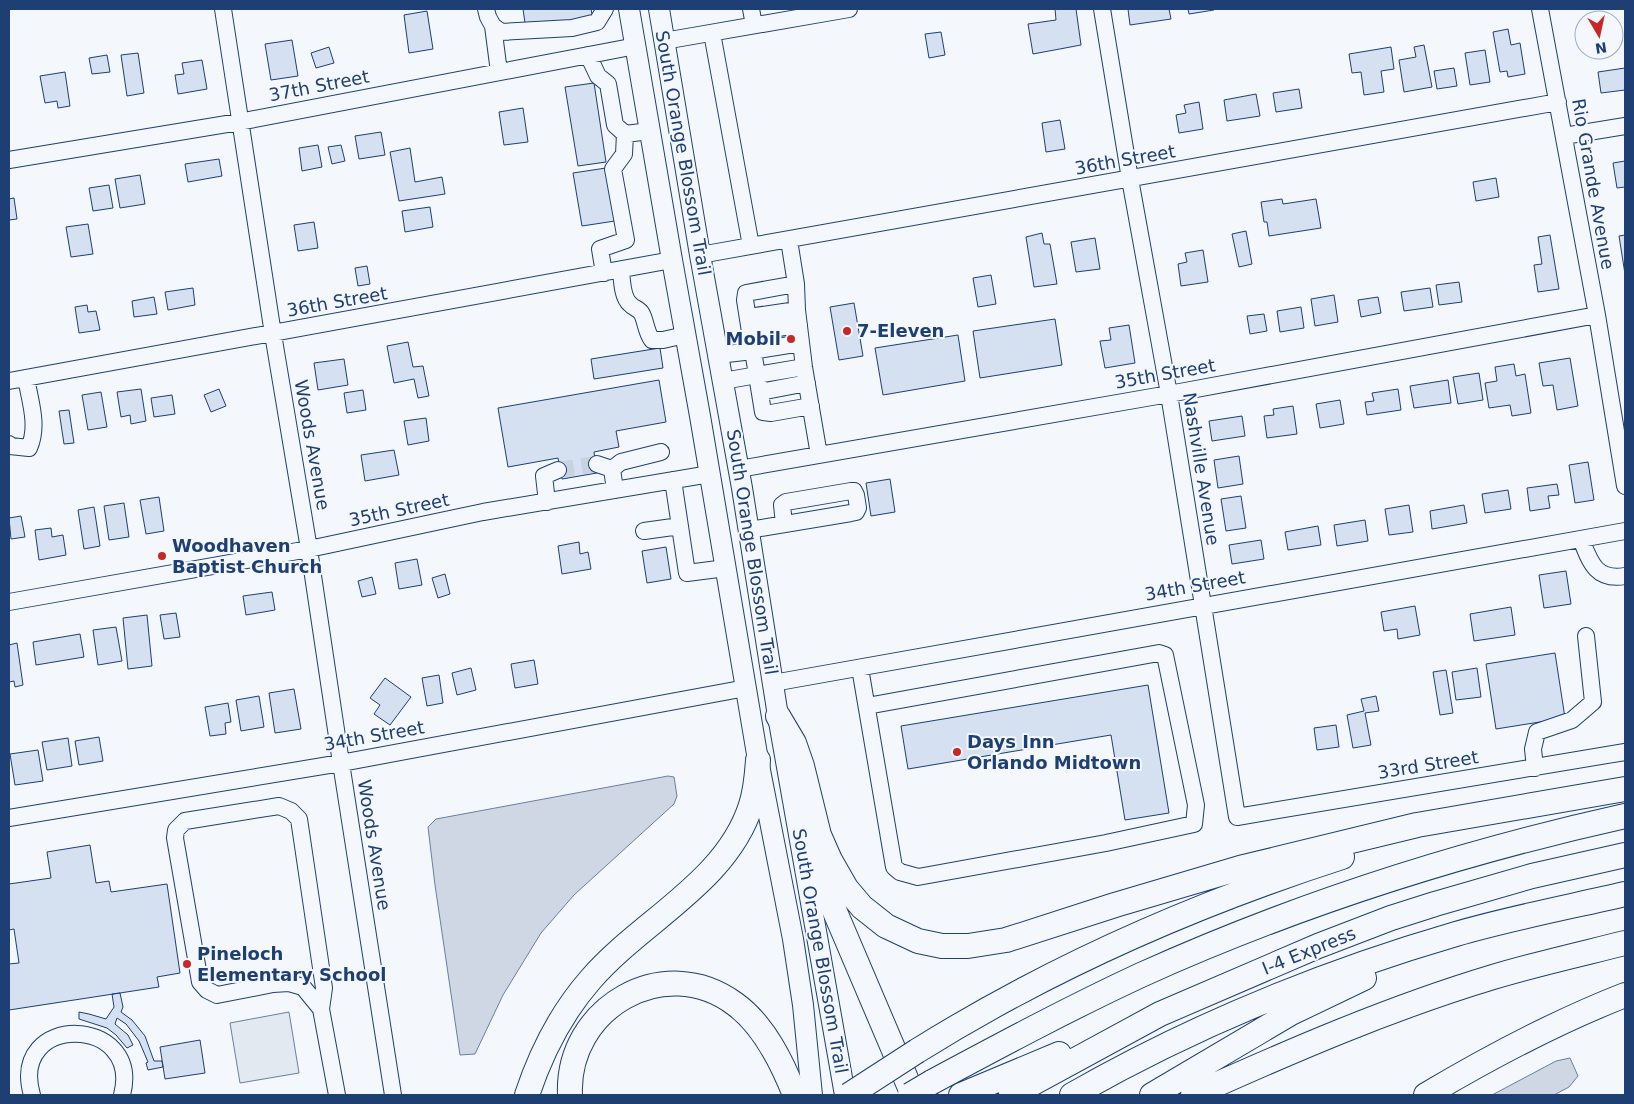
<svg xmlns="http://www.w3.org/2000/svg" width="1634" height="1104" viewBox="0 0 1634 1104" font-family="'DejaVu Sans',sans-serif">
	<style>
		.green { fill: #e3e9f0; stroke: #687fa3 }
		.water { fill: #cfd7e4; stroke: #687fa3 }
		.building { fill: #d5e0f0; stroke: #1d3f73 }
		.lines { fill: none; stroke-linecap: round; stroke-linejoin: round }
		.minor-tunnel { stroke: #c9d2e0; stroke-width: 16; stroke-dasharray: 16 8; stroke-linecap: butt }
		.minor-casing { stroke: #1d3f73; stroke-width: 18 }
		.major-casing { stroke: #1d3f73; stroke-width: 22 }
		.highway-casing { stroke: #1d3f73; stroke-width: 26 }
		.minor { stroke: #f4f7fb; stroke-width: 16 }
		.major { stroke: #f4f7fb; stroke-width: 20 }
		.highway { stroke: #f4f7fb; stroke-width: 24 }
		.highway-bridge-casing { stroke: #1d3f73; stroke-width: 26; stroke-linecap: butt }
		.highway-bridge { stroke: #f4f7fb; stroke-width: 24 }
		.poi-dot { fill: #c62828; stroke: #f4f7fb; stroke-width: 2 }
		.labels { text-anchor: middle; stroke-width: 4; stroke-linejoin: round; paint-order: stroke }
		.street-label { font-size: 18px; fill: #1d3f73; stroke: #f4f7fb }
		.poi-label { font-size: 18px; font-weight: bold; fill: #1d3f73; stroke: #f4f7fb; text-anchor: start }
	</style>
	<rect width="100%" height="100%" fill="#f4f7fb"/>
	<!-- green -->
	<path class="green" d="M289 1012 299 1073 240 1083 230 1023Z"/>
	<!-- water -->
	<path class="water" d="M668 776 674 777 677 796 674 804 574 895 541 933 503 995 475 1054 460 1055 435 885 428 827 436 819Z
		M1570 1058 1578 1076 1569 1087 1554 1095H1492L1556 1061Z"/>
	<!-- building -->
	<path class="building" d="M523 9H591L593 19 526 30Z
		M1055 9H1076L1081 45 1033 54 1028 24 1056 20Z
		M1128 9H1169L1171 19 1130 25Z
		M1188 9H1214V10L1189 14Z
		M427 11 433 49 409 53 404 15Z
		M1508 29 1511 45 1520 43 1525 74 1508 77 1507 71 1500 72 1493 32Z
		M941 32 945 55 929 58 925 34Z
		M292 40 298 76 271 80 265 44Z
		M1424 45 1432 87 1404 92 1399 60 1416 57 1414 47Z
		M329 47 334 63 316 68 311 53Z
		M1391 47 1394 69 1381 71 1384 92 1364 95 1361 72 1352 73 1349 54Z
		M1485 50 1490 82 1470 85 1465 53Z
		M138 53 144 93 127 96 121 55Z
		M107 55 110 72 92 74 89 58Z
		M202 60 207 89 178 94 175 75 184 74 182 63Z
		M1454 68 1457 86 1437 89 1434 71Z
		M1625 68V90L1601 93 1598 72Z
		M65 72 70 106 58 108 57 101 45 103 40 76Z
		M594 83 606 162 578 166 565 87Z
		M1299 89 1302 108 1276 112 1273 93Z
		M1256 94 1260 116 1227 121 1224 100Z
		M1199 102 1203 129 1179 133 1176 115 1186 113 1184 105Z
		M523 108 528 142 504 145 499 112Z
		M1060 120 1065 149 1046 152 1042 123Z
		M381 132 385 155 359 159 355 136Z
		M318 145 322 167 302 171 299 148Z
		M341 145 345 161 332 164 328 147Z
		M410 148 415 182 442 177 445 194 399 201 390 152Z
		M219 159 222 176 188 182 185 164Z
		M1625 161V187L1617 188 1613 163Z
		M606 168 615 221 582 226 573 173Z
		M140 175 145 204 120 208 115 179Z
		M1496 178 1499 197 1476 201 1473 182Z
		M109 185 113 208 93 211 89 188Z
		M14 198 17 219 9 220V199Z
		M1282 199 1283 204 1316 199 1321 228 1269 236 1267 222H1264L1261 202Z
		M430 207 433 227 405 232 402 211Z
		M314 222 318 248 298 251 294 225Z
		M88 224 93 254 71 257 66 227Z
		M1246 231 1252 264 1239 267 1232 234Z
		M1042 233 1044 244H1050L1057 284 1034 287 1026 237Z
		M1550 235 1559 289 1538 292 1534 265 1542 264 1538 237Z
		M1625 235V274L1619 236Z
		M1095 238 1100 269 1076 272 1071 242Z
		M1203 250 1208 282 1181 286 1178 264 1187 262 1185 253Z
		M367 266 370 284 358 286 355 268Z
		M991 275 996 304 978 307 973 278Z
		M1459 282 1462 302 1439 305 1436 285Z
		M193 288 195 305 168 310 165 292Z
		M1430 288 1433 307 1404 311 1401 292Z
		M1334 295 1338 322 1315 326 1311 299Z
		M154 297 157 314 134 317 132 301Z
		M1378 297 1381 313 1361 317 1358 300Z
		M854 303 863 356 839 360 830 307Z
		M87 305 88 312 96 311 100 330 79 333 75 307Z
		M1301 307 1304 328 1280 332 1277 311Z
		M1264 314 1267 331 1250 334 1247 316Z
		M1055 319 1062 365 980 378 973 331Z
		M1129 325 1135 363 1105 368 1100 341 1111 340 1109 328Z
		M958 335 965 381 883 395 875 348Z
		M408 342 413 367 423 366 429 396 418 398 414 379 394 383 387 346Z
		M660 348 663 368 594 379 591 359Z
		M1570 358 1578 406 1557 410 1553 385 1543 386 1539 363Z
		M344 359 348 385 318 390 314 363Z
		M1514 364 1516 376 1525 374 1531 413 1512 416 1510 405 1489 408 1485 383 1497 381 1495 367Z
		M1479 373 1483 400 1458 404 1453 377Z
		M659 380 666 422 616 431 619 447 594 452 597 473 562 479 558 458 508 467 498 408Z
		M1448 380 1451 403 1414 408 1410 386Z
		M141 389 146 421 131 424 130 415 121 417 117 392Z
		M219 389 226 406 211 412 204 395Z
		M1398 389 1401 410 1367 415 1365 402 1374 401 1372 393Z
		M363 390 366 410 347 413 344 393Z
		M101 392 107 427 88 430 82 395Z
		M172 395 175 414 154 417 151 398Z
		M1340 400 1344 424 1320 428 1316 404Z
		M1293 406 1297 434 1267 438 1264 416 1274 415 1273 409Z
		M69 410 74 443 64 444 59 411Z
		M1242 416 1245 436 1212 441 1209 421Z
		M426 418 429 441 408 445 404 421Z
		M394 450 399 475 365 481 361 455Z
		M1239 456 1243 484 1218 488 1214 460Z
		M1588 462 1594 500 1575 503 1569 465Z
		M890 479 895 512 871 516 866 483Z
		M1557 484 1559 495 1548 496 1550 508 1530 511 1527 488Z
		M1508 490 1511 509 1485 513 1482 494Z
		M1241 496 1246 528 1226 531 1221 499Z
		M159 497 164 531 146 534 140 500Z
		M124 503 129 537 109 540 104 506Z
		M1409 505 1413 532 1389 535 1385 509Z
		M1464 505 1467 523 1432 529 1430 511Z
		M94 507 100 546 84 549 78 510Z
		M21 516 25 537 11 539 9 518Z
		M1365 520 1368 541 1337 546 1334 525Z
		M1318 526 1321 545 1288 550 1285 532Z
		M51 528 52 537 63 535 66 555 39 560 35 530Z
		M1261 540 1264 559 1232 564 1229 545Z
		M579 542 580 554 588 552 591 569 562 574 558 546Z
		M666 547 671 579 647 583 642 551Z
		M417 559 422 585 399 589 395 563Z
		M1566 571 1571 604 1544 608 1539 575Z
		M445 574 450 594 438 598 432 578Z
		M372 577 376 594 362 597 358 581Z
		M272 592 275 610 246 615 243 596Z
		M1415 606 1420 635 1398 639 1397 629 1384 631 1381 612Z
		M1511 607 1515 635 1474 641 1470 614Z
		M176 613 180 637 164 639 160 615Z
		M147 615 152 666 128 669 123 618Z
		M116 627 122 661 98 665 93 630Z
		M80 634 84 657 36 665 33 642Z
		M17 643 23 685 15 687 14 681 9 682V645Z
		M1555 653 1565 718 1496 729 1486 664Z
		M534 660 538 684 515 688 511 664Z
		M471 668 476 690 457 695 452 673Z
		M1477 668 1481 697 1456 700 1452 672Z
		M1446 670 1453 713 1440 715 1433 672Z
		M439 675 443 703 427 706 422 678Z
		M385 678 411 697 390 725 374 714 380 705 370 698Z
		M1148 685 1169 813 1125 820 1111 735 908 769 901 726Z
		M294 689 301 729 275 733 269 693Z
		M259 696 264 727 241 731 236 700Z
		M1376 696 1379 711 1365 713 1371 745 1353 748 1347 715 1364 711 1361 699Z
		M228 703 231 722 225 723 226 734 210 736 205 707Z
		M1336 725 1339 747 1317 750 1314 728Z
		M99 737 103 761 79 765 75 741Z
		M68 738 72 766 47 770 42 742Z
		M38 750 43 781 15 785 10 754Z
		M90 845 96 883 109 881 111 892 167 884 180 973 157 977 159 987 9 1010V964L19 963 14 929 9 930V884L51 878 47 852Z
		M120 993 123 1007 121 1012 132 1020 145 1036 154 1061H162L163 1067 148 1070 146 1063 148 1062 139 1041 126 1024 117 1018 115 1024 128 1035 133 1045 127 1048 116 1035 107 1028 79 1019V1012L89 1014 106 1019 114 1007 112 994Z
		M200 1040 205 1073 165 1079 160 1047Z"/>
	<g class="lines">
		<!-- minor-tunnel -->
		<path class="minor-tunnel" d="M558 470 597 464"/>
		<!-- minor casing -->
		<g class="minor-casing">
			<path id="minor" d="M223 9 273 334 309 549 341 763 393 1095
				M486 9 488 17 493 26 499 72
				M751 9 754 25
				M1102 9 1130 179 1169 394 1237 817 1625 752
				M1540 9 1597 315 1625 486
				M493 26 501 32 572 28 597 22 605 9
				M712 33 751 246
				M664 41 849 9
				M588 55 598 76 608 84 615 125 625 134 650 131
				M1564 136 1625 126
				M9 160 239 122 636 46
				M789 240 796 284 797 310 804 367 819 455
				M700 255 1558 102
				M621 270C622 280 622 297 630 304 634 309 639 308 642 314 646 322 646 332 652 340H663L685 335
				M604 273 600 249 626 240 613 169 624 154 625 134
				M796 284 746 293 745 300 753 351 801 343
				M748 317 797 310
				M750 332 799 325
				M718 355 753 351 757 375 723 381
				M804 367 757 375 763 412 771 413 811 406
				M9 381 672 260
				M760 392 807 383
				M9 444 10 446 29 448C39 426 30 401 26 378
				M597 464 612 469
				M739 469 1169 394 1597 315
				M673 480 687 573 726 568
				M615 490 612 469 621 462 661 452
				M547 502 544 476 558 470
				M749 530 851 513 856 512 858 508 856 495 854 491H851L786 502 782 505 784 524
				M644 531 680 526
				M1581 539C1590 562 1596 581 1625 576
				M9 602 309 549 483 512 710 474
				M860 668 894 867 900 872 918 877 1106 843 1194 824 1196 805 1165 655 1159 653 867 706
				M773 683 1625 531
				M1535 768 1533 749 1537 732 1572 720 1593 702 1586 636
				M9 818 341 763 746 688
				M321 1009 303 987 289 983 273 984 217 995 207 990 200 982 175 838 176 830 185 821 279 806 291 811 299 819 324 988 321 1009 337 1095
				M32 1095C8 1012 143 1015 122 1095"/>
		</g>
		<!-- major casing -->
		<g class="major-casing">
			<path id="major" d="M629 9 672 260 700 416 758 760 793 939 803 1005 812 1095
				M659 9 700 255 742 488 778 716 845 1095"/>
		</g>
		<!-- highway casing -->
		<g class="highway-casing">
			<path id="highway" d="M778 716 794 743 802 766 819 835 830 860 846 888 862 907 886 926 918 941 942 946H968L1006 940 1115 905 1240 868 1417 825 1625 789
				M812 849 824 886 913 1095
				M917 1051C1050 968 1193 905 1342 857
				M932 1082C1001 1045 1070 1008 1141 975 1296 905 1459 853 1625 816
				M527 1095C541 1053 561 1013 591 979 641 921 727 882 751 805 756 790 757 775 758 760
				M570 1095C566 1008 664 951 735 1004 764 1025 782 1062 795 1095
				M961 1095 1059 1054
				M1011 1095 1160 1014 1318 946 1391 918 1435 904 1532 876 1625 855
				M1072 1095C1193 1026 1322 973 1456 934 1511 918 1569 907 1625 894
				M1152 1095 1291 1013 1364 978
				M1193 1095C1291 1051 1390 1008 1493 977 1536 964 1581 954 1625 943
				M1426 1095C1490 1057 1556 1022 1625 995"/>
		</g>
		<!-- minor -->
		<use href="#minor" class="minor"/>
		<!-- major -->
		<use href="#major" class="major"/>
		<!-- highway -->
		<use href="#highway" class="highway"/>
		<!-- highway-bridge casing -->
		<g class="highway-bridge-casing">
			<path id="highway-bridge" d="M849 1095 917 1051
				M910 1095 932 1082"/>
		</g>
		<!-- highway-bridge -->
		<use href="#highway-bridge" class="highway-bridge"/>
	</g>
	<!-- markers -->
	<g class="poi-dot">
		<circle cx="847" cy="331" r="5"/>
		<circle cx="791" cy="339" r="5"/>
		<circle cx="162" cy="556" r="5"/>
		<circle cx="957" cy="752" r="5"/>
		<circle cx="187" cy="964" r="5"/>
	</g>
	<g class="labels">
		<!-- street labels -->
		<g class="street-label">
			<text transform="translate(319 86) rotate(-11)" y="6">37th Street</text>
			<text transform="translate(683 153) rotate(80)" y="6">South Orange Blossom Trail</text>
			<text transform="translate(1125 160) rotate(-10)" y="6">36th Street</text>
			<text transform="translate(1593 184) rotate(80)" y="6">Rio Grande Avenue</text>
			<text transform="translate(337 302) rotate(-10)" y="6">36th Street</text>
			<text transform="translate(1165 374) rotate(-10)" y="6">35th Street</text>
			<text transform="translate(312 445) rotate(80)" y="6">Woods Avenue</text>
			<text transform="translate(1201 469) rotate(81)" y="6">Nashville Avenue</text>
			<text transform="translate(399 510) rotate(-12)" y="6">35th Street</text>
			<text transform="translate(752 552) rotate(81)" y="6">South Orange Blossom Trail</text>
			<text transform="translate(1195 586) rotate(-10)" y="6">34th Street</text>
			<text transform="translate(374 736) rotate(-10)" y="6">34th Street</text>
			<text transform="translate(1428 765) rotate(-9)" y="6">33rd Street</text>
			<text transform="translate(374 845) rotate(81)" y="6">Woods Avenue</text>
			<text transform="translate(820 951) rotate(80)" y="6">South Orange Blossom Trail</text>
			<text transform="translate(1309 951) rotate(-22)" y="6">I-4 Express</text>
		</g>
		<!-- poi labels -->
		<g class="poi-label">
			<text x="857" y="337">7-Eleven</text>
			<text x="781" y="345" text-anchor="end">Mobil</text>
			<text x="172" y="552">Woodhaven<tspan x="172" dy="21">Baptist Church</tspan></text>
			<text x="967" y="748">Days Inn<tspan x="967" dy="21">Orlando Midtown</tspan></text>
			<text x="197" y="960">Pineloch<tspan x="197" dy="21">Elementary School</tspan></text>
		</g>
	</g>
	<!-- border -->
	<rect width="1634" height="1104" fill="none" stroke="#1d3f73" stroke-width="20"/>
	<!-- north arrow -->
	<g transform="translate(1599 35) rotate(171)"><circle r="24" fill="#f4f7fb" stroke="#9eadc5"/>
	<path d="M0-4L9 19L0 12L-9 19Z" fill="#c62828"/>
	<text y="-8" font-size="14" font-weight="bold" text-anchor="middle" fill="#1d3f73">N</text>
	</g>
</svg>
